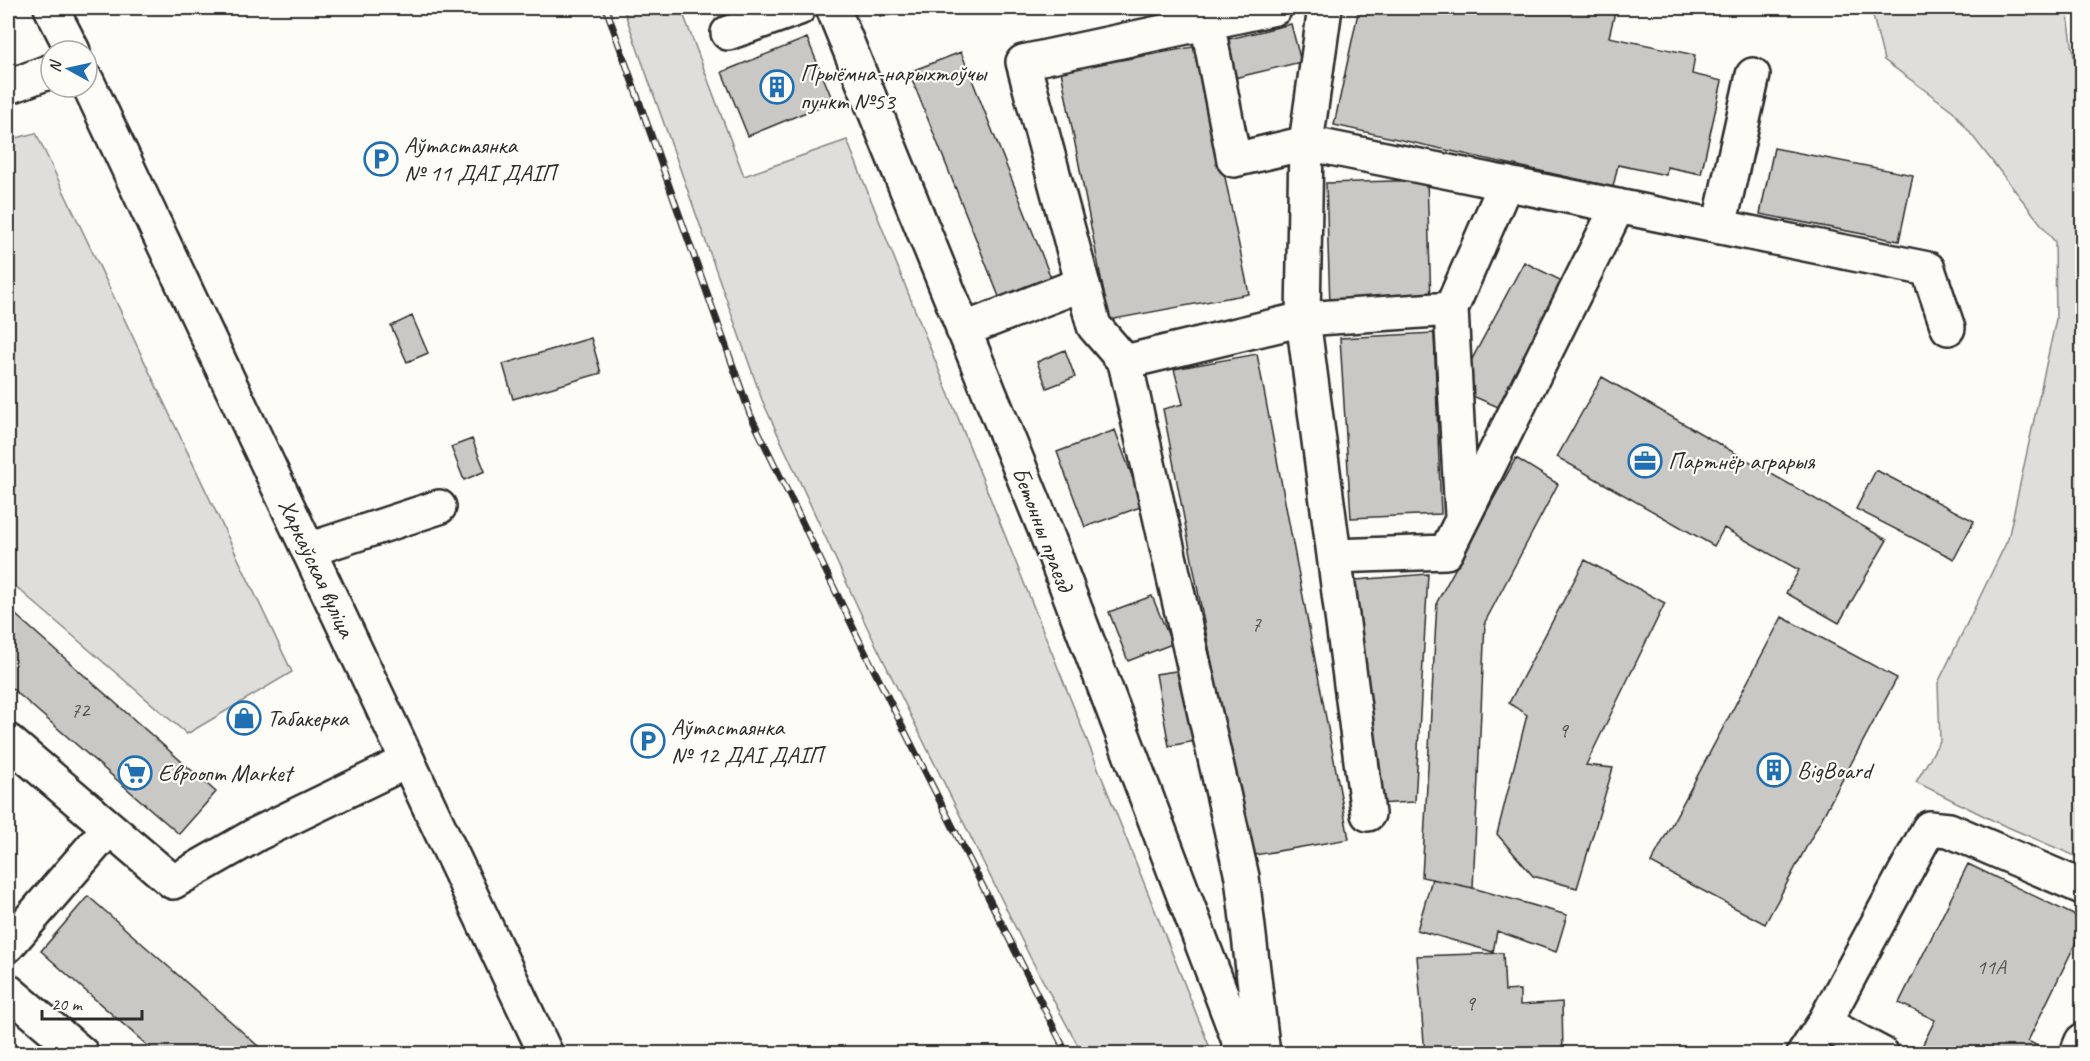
<svg xmlns="http://www.w3.org/2000/svg" width="2090" height="1061" viewBox="0 0 2090 1061" font-family="Caveat,sans-serif">
	<style>
		.green { fill: #dfdeda; stroke: #858482; stroke-width: 1.5 }
		.building { fill: #c9c8c4; stroke: #2b2b2b; stroke-width: 1.5 }
		.lines { fill: none; stroke-linecap: round; stroke-linejoin: round }
		.minor-casing { stroke: #2b2b2b; stroke-width: 38 }
		.major-casing { stroke: #2b2b2b; stroke-width: 38 }
		.minor { stroke: #fdfcf7; stroke-width: 33 }
		.major { stroke: #fdfcf7; stroke-width: 33 }
		.rail-casing { stroke: #2b2b2b; stroke-width: 7 }
		.rail { stroke: #fdfcf7; stroke-width: 4.5; stroke-dasharray: 14; stroke-linecap: butt }
		.labels { text-anchor: middle; stroke-width: 4.5; stroke-linejoin: round; paint-order: stroke }
		.number-label { font-size: 21px; fill: #525251 }
		.poi-label { font-size: 24px; fill: #2b2b2b; stroke: #fdfcf7; text-anchor: start }
		.street-label { font-size: 24px; fill: #2b2b2b; stroke: #fdfcf7 }
	</style>
	<rect width="100%" height="100%" fill="#fdfcf7"/>
	<filter id="ink" filterUnits="userSpaceOnUse"><feTurbulence type="fractalNoise" baseFrequency=".0167" numOctaves="2"/><feDisplacementMap in="SourceGraphic" scale="12" xChannelSelector="R" yChannelSelector="G"/><feConvolveMatrix kernelMatrix="1 2 1 2 8 2 1 2 1" color-interpolation-filters="sRGB"/></filter>
	<g filter="url(#ink)">
		<!-- green -->
		<path class="green" d="M623 8H681L744 176 847 140 1212 1053H1082L1030 957 867 627 762 400Z
			M1871 8H2067L2082 114V859L1996 822 1916 782 1940 741 1938 683 2008 539 2056 319 2055 242 1953 111 1884 60Z
			M36 133 292 672 187 734 8 580V140Z"/>
		<!-- building -->
		<path class="building" d="M879 8H933L880 16Z
			M1359 8H1469L1488 12 1489 8H1594L1615 12 1609 37 1695 55 1692 74 1722 81 1701 174 1667 167 1666 175 1618 165 1613 187 1334 125Z
			M1291 24 1301 62 1234 78 1225 40Z
			M807 38 833 101 748 136 722 72Z
			M1198 46 1249 294 1109 320 1061 71Z
			M961 52 1051 278 1000 299 909 72Z
			M1774 148 1913 175 1899 241 1760 214Z
			M1427 180 1431 301 1330 305 1326 183Z
			M1524 262 1566 283 1503 409 1456 389Z
			M412 316 428 353 407 362 391 326Z
			M1434 333 1441 514 1351 518 1340 338Z
			M591 338 601 373 513 399 503 364Z
			M1065 350 1075 377 1047 388 1037 362Z
			M1257 354 1349 839 1249 856 1163 409 1183 404 1174 369Z
			M1602 377 1887 540 1839 623 1786 593 1799 570 1724 528 1714 546 1557 457Z
			M1115 430 1143 506 1085 527 1057 452Z
			M472 439 485 471 464 480 451 447Z
			M1516 458 1558 484 1485 622 1473 888 1422 877 1437 602Z
			M1876 470 1974 521 1954 559 1856 509Z
			M1585 560 1665 603 1586 765 1613 768 1577 888 1533 876 1497 834 1527 715 1509 703Z
			M1428 574 1415 802 1375 804 1356 580Z
			M1152 596 1172 644 1128 661 1109 612Z
			M8 608 216 792 179 834 8 685Z
			M1782 617 1897 678 1765 924 1651 863Z
			M1189 669 1201 740 1169 746 1156 674Z
			M1968 864 2082 919V930L2028 1041 2053 1054H1918L1935 1020 1899 1003Z
			M1432 879 1473 888 1567 915 1556 952 1497 931 1493 952 1417 930Z
			M88 896 228 1019 267 1054H157L89 994 41 951Z
			M1503 953 1505 991 1520 990V1005L1562 1002 1563 1054H1425L1417 956Z"/>
		<g class="lines">
			<!-- minor casing -->
			<g class="minor-casing">
				<path id="minor" d="M833 8 1044 527 1244 1054
					M1325 8 1306 143 1303 319 1368 814
					M1207 22 1234 160 1306 143 1928 269 1948 328
					M728 33 799 8
					M8 87 51 71
					M1719 227 1753 75
					M1451 309 1462 516
					M963 330 1082 284
					M1125 362 1094 326 1023 62 1275 8
					M308 550 439 507
					M1334 556 1446 552 1618 206
					M8 741 173 882 257 834 408 761
					M8 945 109 828
					M8 991 82 1054
					M1823 1025 1835 1029 1882 1054
					M2079 1048 2082 1041
					M1263 1054 1242 877 1125 362 1303 319 1451 309 1506 183
					M1804 1054 1823 1025 1929 828 1949 830 2082 887"/>
			</g>
			<!-- major casing -->
			<g class="major-casing">
				<path id="major" d="M51 8 73 51
					M87 81 546 1054"/>
			</g>
			<!-- minor -->
			<use href="#minor" class="minor"/>
			<!-- major -->
			<use href="#major" class="major"/>
			<!-- rail casing -->
			<g class="rail-casing">
				<path id="rail" d="M606 8 750 414 862 646 1067 1054"/>
			</g>
			<!-- rail -->
			<use href="#rail" class="rail"/>
		</g>
	</g>
	<!-- icons -->
	<defs>
		<g id="building-ring" transform="scale(1.725)"><circle r="9.5" fill="#fdfcf7" stroke="#1f6fb2" stroke-width="1.5"/><path d="M-4-6H4V6H1V3H-1V6H-4ZM-2.5-4.3h1.7v1.8h-1.7ZM.8-4.3h1.7v1.8H.8ZM-2.5-1h1.7V.8h-1.7ZM.8-1h1.7V.8H.8Z" fill="#1f6fb2"/></g>
		<g id="parking-ring" transform="scale(1.725)"><circle r="9.5" fill="#fdfcf7" stroke="#1f6fb2" stroke-width="1.5"/><path d="M-3.5-5.5H1a3.5 3.5 0 0 1 0 7H-1V5.5H-3.5ZM-1-3.4V-.6H.8a1.4 1.4 0 0 0 0-2.8Z" fill="#1f6fb2"/></g>
		<g id="office-ring" transform="scale(1.725)"><circle r="9.5" fill="#fdfcf7" stroke="#1f6fb2" stroke-width="1.5"/><path d="M-6-3h4V-5.5h4V-3h4V5H-6ZM-1-4.5V-3h2v-1.5ZM-6 0V1H6V0Z" fill="#1f6fb2"/></g>
		<g id="shop-ring" transform="scale(1.725)"><circle r="9.5" fill="#fdfcf7" stroke="#1f6fb2" stroke-width="1.5"/><path d="M-5-2.5h2.3a2.7 3.5 0 0 1 5.4 0H5L5.5 6h-11ZM-1.5-2.5h3a1.5 2.3 0 0 0-3 0Z" fill="#1f6fb2"/></g>
		<g id="supermarket-ring" transform="scale(1.725)"><circle r="9.5" fill="#fdfcf7" stroke="#1f6fb2" stroke-width="1.5"/><path d="M-6-5.5h2.5l.6 2H6L4.5 2H-2.5L-4.4-4H-6ZM-1.5 3.2a1.3 1.3 0 1 0 .1 0ZM3 3.2a1.3 1.3 0 1 0 .1 0Z" fill="#1f6fb2"/></g>
	</defs>
	<g fill-rule="evenodd">
		<use href="#building-ring" x="777" y="87"/>
		<use href="#parking-ring" x="381" y="159"/>
		<use href="#office-ring" x="1645" y="461"/>
		<use href="#shop-ring" x="244" y="718"/>
		<use href="#parking-ring" x="648" y="741"/>
		<use href="#building-ring" x="1774" y="770"/>
		<use href="#supermarket-ring" x="135" y="773"/>
	</g>
	<g class="labels">
		<!-- number labels -->
		<g class="number-label">
			<text x="1256" y="631">7</text>
			<text x="80" y="717">72</text>
			<text x="1563" y="737">9</text>
			<text x="1991" y="974">11А</text>
			<text x="1470" y="1010">9</text>
		</g>
		<!-- poi labels -->
		<g class="poi-label">
			<text x="800" y="81">Прыёмна-нарыхтоўчы<tspan x="800" dy="28">пункт №53</tspan></text>
			<text x="404" y="153">Аўтастаянка<tspan x="404" dy="28">№ 11 ДАІ ДАІП</tspan></text>
			<text x="1668" y="469">Партнёр аграрыя</text>
			<text x="267" y="726">Табакерка</text>
			<text x="671" y="735">Аўтастаянка<tspan x="671" dy="28">№ 12 ДАІ ДАІП</tspan></text>
			<text x="1797" y="778">BigBoard</text>
			<text x="158" y="781">Евроопт Market</text>
		</g>
		<!-- street labels -->
		<g class="street-label">
			<text transform="translate(1043 529) rotate(69)" y="8">Бетонны праезд</text>
			<text transform="translate(317 568) rotate(65)" y="8">Харкаўская вуліца</text>
		</g>
	</g>
	<!-- margin -->
	<rect width="2090" height="1061" fill="none" stroke="#fdfcf7" stroke-width="30"/>
	<rect x="15" y="15" width="2060" height="1031" fill="none" stroke="#2b2b2b" stroke-width="2" filter="url(#ink)"/>
	<!-- north arrow -->
	<g transform="translate(69 69) rotate(278)"><circle r="28" fill="#fdfcf7" stroke="#a9a8a5" stroke-width="1.5"/>
	<path d="M0-4.5L10 22L0 15L-10 22Z" fill="#1f6fb2"/>
	<text y="-9" font-size="16" font-weight="bold" text-anchor="middle" fill="#2b2b2b">N</text>
	</g>
	<!-- scale -->
	<path d="M42 1010v9h100v-9" fill="none" stroke="#2b2b2b" stroke-width="3"/>
	<text x="51" y="1010" font-size="18" fill="#2b2b2b" stroke="#fdfcf7" stroke-width="4.5" paint-order="stroke">20 m</text>
</svg>
